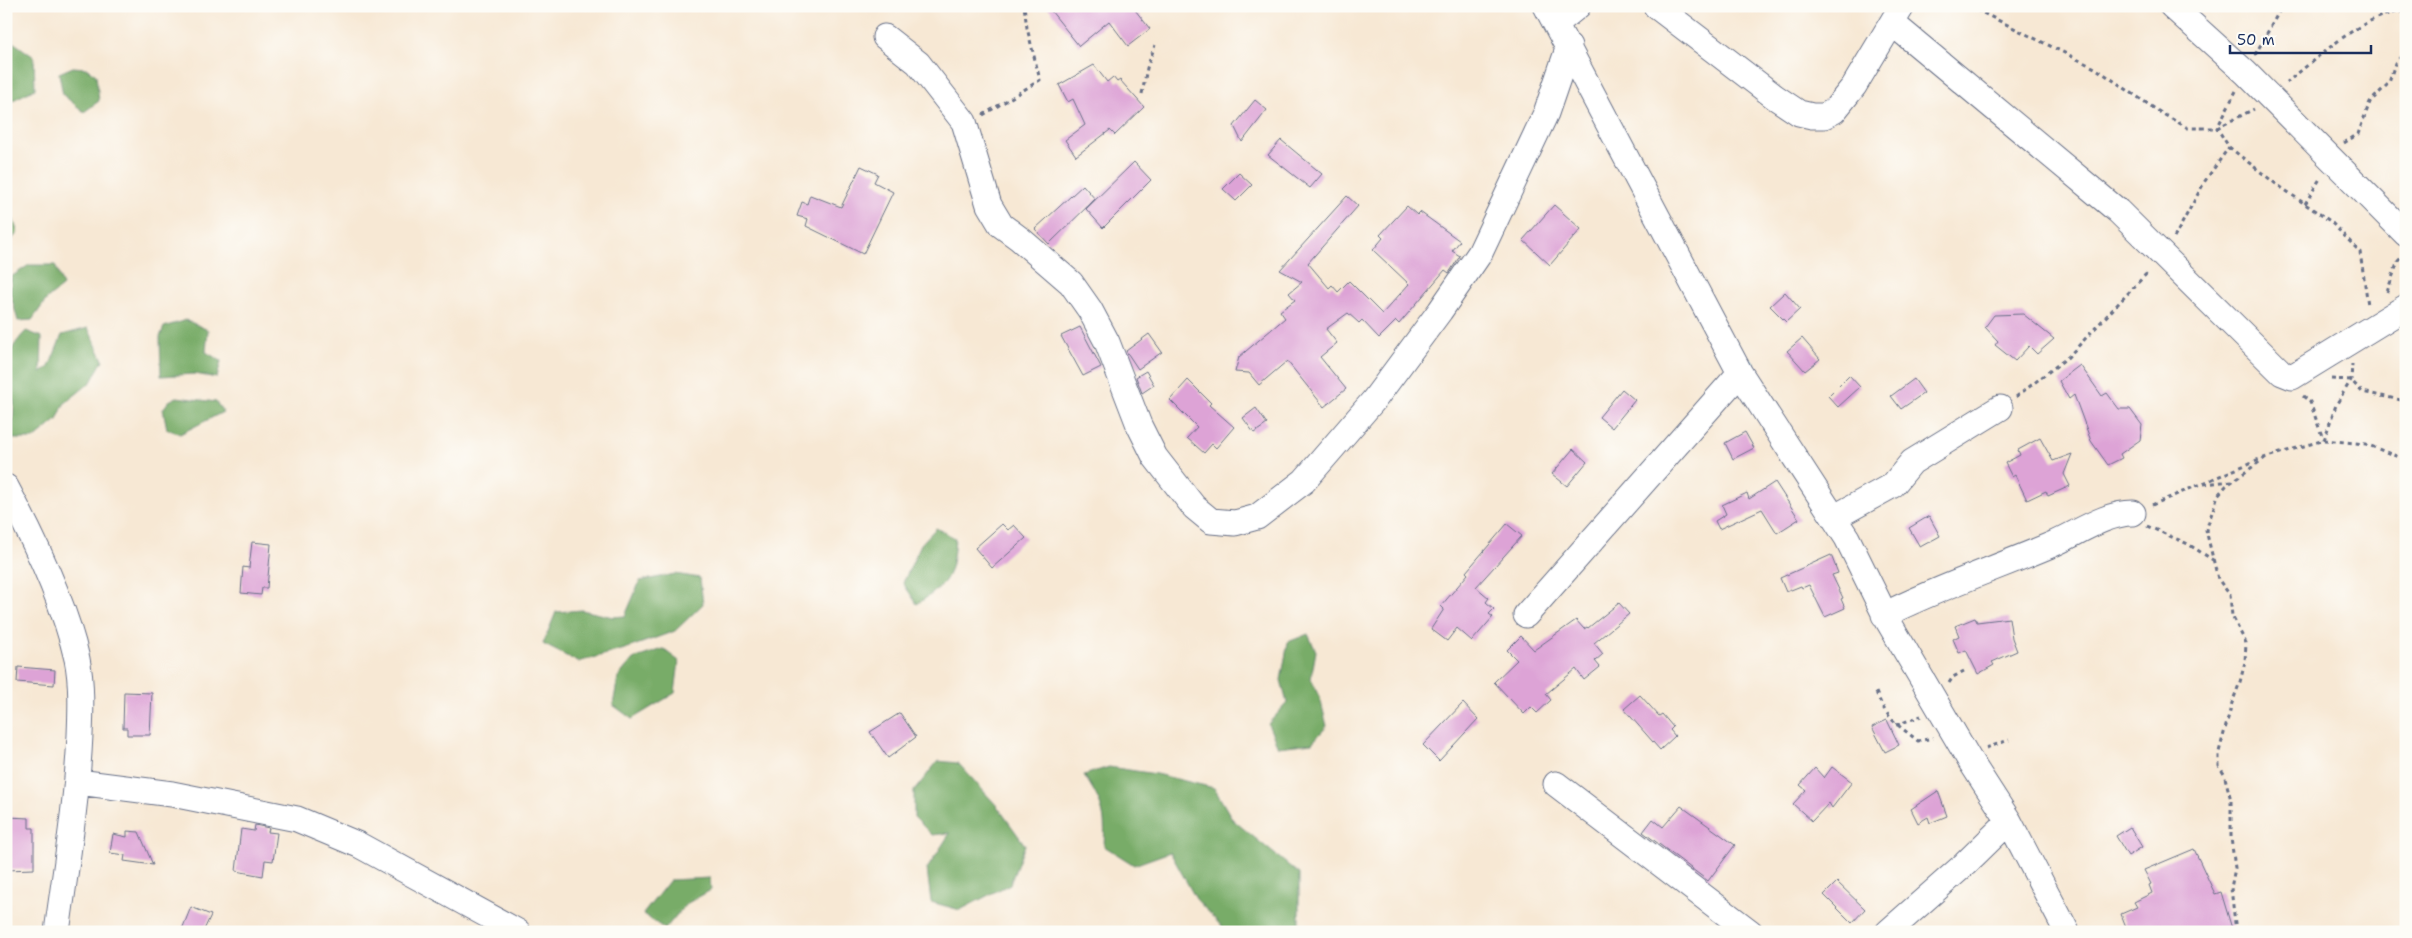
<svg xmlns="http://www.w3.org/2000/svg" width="2412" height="938" viewBox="0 0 2412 938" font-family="'Shantell Sans',sans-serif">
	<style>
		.forest { fill: #78ac68; stroke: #4a6e63 }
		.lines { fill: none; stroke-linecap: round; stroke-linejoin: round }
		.stream { stroke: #5bb7d9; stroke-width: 5.5 }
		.building { fill: #dda3d6 }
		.minor-casing { stroke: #687087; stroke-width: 27 }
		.path { stroke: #687087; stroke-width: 3; stroke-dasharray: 4 4; stroke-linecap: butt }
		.minor { stroke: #fff; stroke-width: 25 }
	</style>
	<rect width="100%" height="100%" fill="#fdfcf7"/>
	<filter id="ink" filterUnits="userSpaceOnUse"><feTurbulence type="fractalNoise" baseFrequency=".02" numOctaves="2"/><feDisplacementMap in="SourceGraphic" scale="10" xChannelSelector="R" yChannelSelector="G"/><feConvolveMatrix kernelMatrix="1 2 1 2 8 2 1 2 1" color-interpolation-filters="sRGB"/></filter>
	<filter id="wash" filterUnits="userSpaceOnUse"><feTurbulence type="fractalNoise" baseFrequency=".0096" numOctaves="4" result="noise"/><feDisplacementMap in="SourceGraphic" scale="20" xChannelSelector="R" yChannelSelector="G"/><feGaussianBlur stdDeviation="1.12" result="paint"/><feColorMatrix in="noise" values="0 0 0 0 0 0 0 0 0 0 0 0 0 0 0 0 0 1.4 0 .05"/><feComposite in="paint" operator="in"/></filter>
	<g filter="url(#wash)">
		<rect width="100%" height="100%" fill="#f7e8d4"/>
		<!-- forest -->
		<path class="forest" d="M6 24 13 42 34 57 35 89 11 101 6 98Z
			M73 67 86 68 96 75 99 101 84 112 63 95 59 73Z
			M6 200 18 232 6 247Z
			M29 265H55L63 286 47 299 32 320 18 321 10 292 11 277Z
			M186 320 208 330 206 352 221 361 217 378 195 374 161 376 160 337 164 327Z
			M88 328 103 360 91 382 64 404 57 420 34 439H12L14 401 6 398C6 366 3 355 26 331L42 337 41 373 49 367 62 335Z
			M177 397 216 402 223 412 180 434 167 429 163 409 169 401Z
			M936 528 955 538C952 577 949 583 917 604L903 583 921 544Z
			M675 574 700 578 703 604 675 631 625 649 578 662 543 644 556 612 582 610 613 617 625 616 640 581Z
			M1308 634 1316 651 1311 679 1320 698 1327 726 1312 743 1278 747 1268 724 1287 703 1281 680 1288 642Z
			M663 649 679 661 675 693 632 719 613 705 618 677 633 659Z
			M938 761 958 763 997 806 1025 845 1010 884 960 910 931 902 927 869 950 833 932 835 914 817V791Z
			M1109 767 1156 774 1214 788 1233 820 1299 874V925L1284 932H1227L1196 899 1170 852 1134 865 1104 846C1106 812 1102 803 1084 775Z
			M710 878 711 890 686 904 665 929 643 914 670 880Z"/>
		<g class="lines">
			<!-- stream -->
			<path class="stream" d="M1750 362 1766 391"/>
		</g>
		<g id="blocks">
			<!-- building -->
			<path class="building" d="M1047 6H1132L1150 29 1128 46 1109 21 1079 46Z
				M1094 65 1107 82 1113 77 1117 82 1120 80 1144 107 1115 135 1110 130 1076 156 1065 140 1085 125 1073 99 1068 102 1059 85Z
				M1255 100 1267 110 1242 142 1234 126Z
				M1281 140 1322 174 1310 188 1268 155Z
				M1134 162 1151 180 1103 228 1086 209Z
				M861 166 878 174 874 182 893 192 863 254 806 226 808 219 797 216 802 202 807 204 810 195 841 207Z
				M1239 173 1252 185 1236 201 1223 189Z
				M1083 185 1095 199 1049 244 1035 229Z
				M1347 196 1358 206 1308 263 1329 288 1332 285 1338 292 1349 281 1382 314 1409 284 1373 250 1383 238 1380 235 1407 206 1417 215 1420 212 1460 241 1452 251 1460 256 1449 273 1445 270 1399 324 1396 321 1379 338 1362 320 1359 323 1348 313 1326 329 1337 343 1320 357 1346 389 1324 407 1287 361 1259 385 1249 373 1235 372 1239 357 1285 318 1280 311 1295 300 1289 293 1302 282 1280 270Z
				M1554 205 1581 229 1550 265 1523 240Z
				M1785 292 1800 309 1786 322 1770 306Z
				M2023 314 2054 339 2037 354 2029 346 2015 361 1995 345 1998 341 1985 327 1994 315Z
				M1080 327 1101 367 1083 376 1061 336Z
				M1149 334 1162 352 1138 369 1126 351Z
				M1802 338 1820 359 1805 371 1787 351Z
				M2080 365 2102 396 2107 393 2119 409H2130L2142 425 2140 440 2120 454 2122 458 2108 465 2091 441 2074 395 2069 399 2059 381Z
				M1146 371 1154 385 1142 393 1136 377Z
				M1849 375 1860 387 1838 407 1828 396Z
				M1914 379 1924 393 1901 409 1891 396Z
				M1188 380 1211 403 1209 405 1234 427 1216 448 1212 444 1204 453 1187 438 1197 427 1170 400Z
				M1622 389 1635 400 1612 428 1599 417Z
				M1256 408 1267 424 1254 433 1243 418Z
				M1745 432 1754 448 1733 459 1725 443Z
				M2040 438 2053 461 2072 454 2064 474 2070 486 2048 496 2046 491 2027 500 2015 475 2012 477 2005 463 2020 455 2018 450Z
				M1573 449 1587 462 1567 486 1552 474Z
				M1775 482 1799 519 1777 533 1762 509 1719 529 1715 521 1726 514 1722 505 1747 493 1749 499Z
				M1929 516 1940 536 1920 547 1909 528Z
				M1002 524 1008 530 1014 525 1026 538 992 568 975 548Z
				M1507 524 1522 536 1476 587 1489 598 1486 602 1494 609 1489 614 1493 617 1472 641 1457 628 1447 641 1431 629 1444 609 1441 606 1468 574 1466 572Z
				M252 542 271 544 267 588H262L261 595 241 593 243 567 249 568Z
				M1831 555 1838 573 1832 575 1843 598 1841 599 1845 608 1825 617 1809 585 1802 588 1801 586 1786 592 1780 578Z
				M1619 603 1629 614 1594 643 1603 654 1595 661 1600 667 1584 680 1576 669 1546 694 1551 700 1537 713 1531 707 1524 714 1494 682 1517 660 1507 650 1521 636 1534 650 1576 620 1584 629 1587 627 1588 628Z
				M1975 618 1977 622 2009 618 2012 638 2017 651 1992 662 1994 665 1978 674 1966 650 1959 653 1953 639 1959 636 1955 626Z
				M18 667 55 670 54 685 17 682Z
				M124 692 152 693 150 735H127V728H123Z
				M1640 695 1659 716 1662 714 1673 727 1670 730 1675 736 1660 750 1624 709Z
				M1463 703 1478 719 1439 761 1423 745Z
				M900 713 916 737 888 758 870 732Z
				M1887 720 1899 745 1885 752 1872 727Z
				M1832 767 1852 782 1832 808 1829 803 1812 821 1793 804 1806 790 1800 785 1815 768 1824 778Z
				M1938 791 1947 816 1930 823 1928 817 1918 823 1911 809Z
				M1681 806 1735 845 1708 881 1643 832 1653 819 1663 827Z
				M7 817 29 818V828H34V869L6 870Z
				M255 825 269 828 268 832 277 833 273 861 265 860 263 876 236 871 241 829 254 831Z
				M2130 827 2142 847 2128 856 2116 836Z
				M127 831 139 832 153 865 124 861 125 855 110 853 113 834 127 837Z
				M2194 849 2215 894 2221 892 2233 932H2128L2121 914 2137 907 2134 902 2152 893 2149 885 2151 884 2144 870Z
				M1837 882 1865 909 1852 923 1824 895Z
				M191 907 211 915 203 932H181Z"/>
		</g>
	</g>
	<g filter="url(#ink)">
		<use href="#blocks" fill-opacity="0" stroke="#687087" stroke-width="1"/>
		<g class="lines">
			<!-- minor casing -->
			<g class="minor-casing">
				<path id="minor" d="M1546 6 1740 373 1847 538 1888 621 1969 759 2009 821 2067 932
					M1656 6 1775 97 1799 113 1812 116H1824L1834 111 1854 86 1902 6
					M2172 6 2246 73 2406 234
					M1557 23 1578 6
					M1892 23 2118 211 2282 373 2292 377 2406 307
					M885 37 918 63 964 122 989 205 1001 225 1020 239 1071 283 1090 310 1107 342 1139 425 1155 457 1194 507 1211 521 1235 523 1257 517 1304 481 1374 400 1440 311 1480 253 1546 113 1569 46
					M6 487C34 539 64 602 77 659 82 683 81 711 80 735 77 801 66 866 57 932
					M1835 517 1893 485 1912 462 2000 408
					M1526 615 1740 373
					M1884 615C1939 587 1997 568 2053 544 2078 533 2106 513 2133 513
					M78 782 172 794 297 819 359 845 518 932
					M1556 784 1750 932
					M1888 932 1965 864 2009 821"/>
			</g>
			<!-- path -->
			<path class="path" d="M1969 6 2095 68 2161 113 2188 128H2217L2254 109
				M2255 55 2282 6
				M2286 83C2315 60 2368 9 2406 12
				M2236 91 2217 128 2229 147 2276 184 2330 221 2360 252 2368 305
				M1142 94 1147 68 1155 45
				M983 115 1040 80 1027 28 1024 6
				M2344 143 2358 134 2370 102 2389 83 2395 63 2406 51
				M2305 204 2321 177
				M2174 238 2205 181 2229 147
				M2387 292 2398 261 2404 255
				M2331 379 2351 380 2362 392 2406 401
				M2303 396 2310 402 2323 439
				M2016 397 2068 357 2149 271
				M2324 440 2336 405 2351 380 2352 364
				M2204 484 2232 481
				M2152 505 2257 460 2324 440 2366 444 2406 460
				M2147 526 2188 544 2213 560
				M1949 683 1953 677 1964 671
				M1876 692C1887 720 1896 723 1918 741L1933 738
				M1896 725 1921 716
				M1986 748 2009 740
				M2236 932 2231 888 2235 868 2231 838V800L2224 774 2219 766V752L2232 703 2240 682 2245 662 2246 643 2232 616 2230 595 2218 579 2206 530 2218 495 2226 486 2265 458"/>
			<!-- minor -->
			<use href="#minor" class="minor"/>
		</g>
	</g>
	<!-- margin -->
	<rect width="2412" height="938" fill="none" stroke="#fdfcf7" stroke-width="25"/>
	<!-- scale -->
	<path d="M2230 45v8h141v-8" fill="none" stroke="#1b2f5e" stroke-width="2.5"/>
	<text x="2237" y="45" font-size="15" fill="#1b2f5e" stroke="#fdfcf7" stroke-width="4" paint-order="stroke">50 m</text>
</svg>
